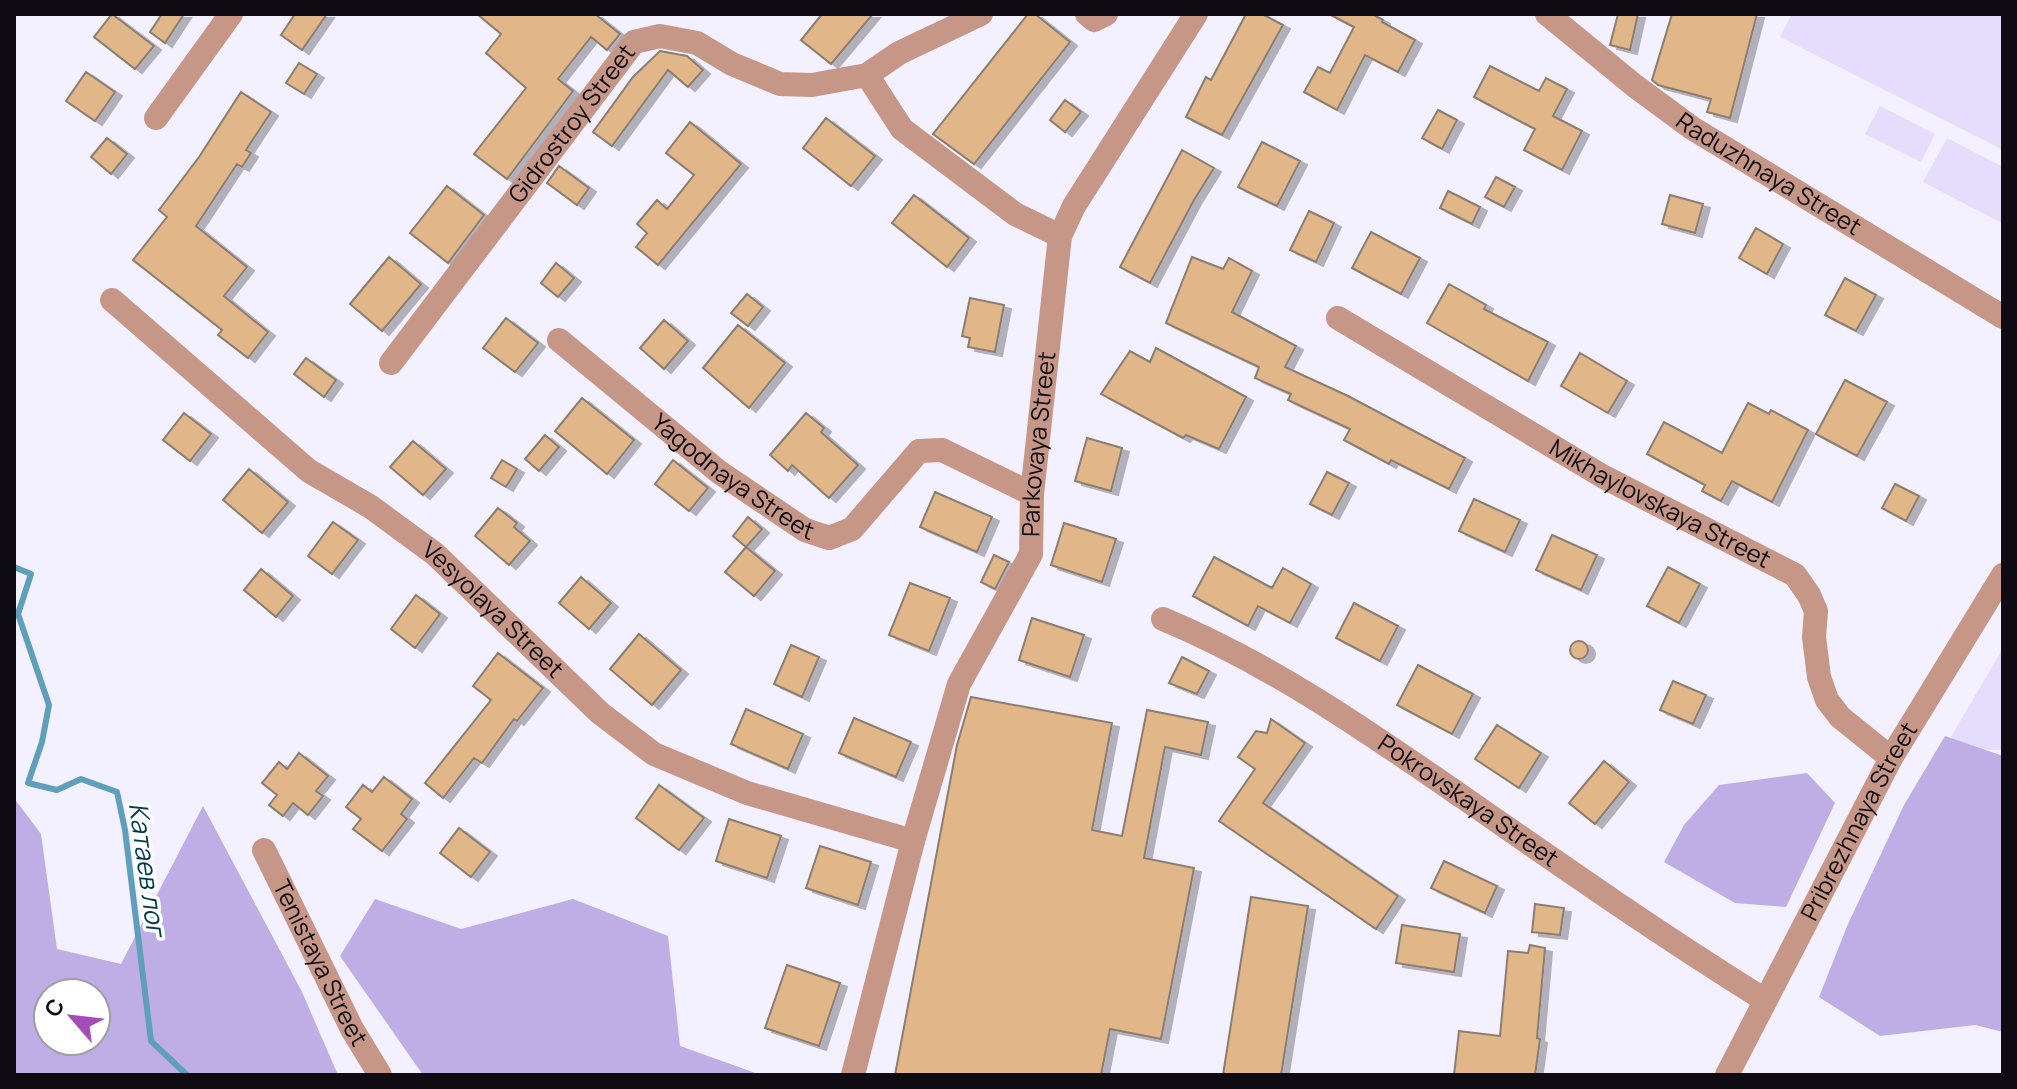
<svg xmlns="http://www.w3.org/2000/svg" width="2017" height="1089" viewBox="0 0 2017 1089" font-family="Manrope,sans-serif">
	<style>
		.green { fill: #e5ddfc }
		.forest { fill: #beaee5; fill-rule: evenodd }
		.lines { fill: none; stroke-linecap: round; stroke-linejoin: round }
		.stream { stroke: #5f9fbc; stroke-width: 6 }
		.building { fill: #e1b688; stroke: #8b7e70; stroke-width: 2; filter: url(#shadow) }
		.minor { stroke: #c69687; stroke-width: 24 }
		.labels { text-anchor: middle; stroke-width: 7; stroke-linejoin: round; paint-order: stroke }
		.street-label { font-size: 24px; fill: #0e0c12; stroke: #fff }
		.water-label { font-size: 26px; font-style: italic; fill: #003b50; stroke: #fff }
	</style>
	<defs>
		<filter id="shadow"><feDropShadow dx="7" dy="4" stdDeviation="0" flood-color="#0004"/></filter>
	</defs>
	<rect width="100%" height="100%" fill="#f3f0ff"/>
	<!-- green -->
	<path class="green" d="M1792 14H2003V150L1780 37Z
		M1880 106 1935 134 1921 162 1865 134Z
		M1947 138 2003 167 2002 223 1923 182Z
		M2003 648V750L1944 749Z"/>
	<!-- forest -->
	<path class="forest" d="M1945 736 2003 756V1032L1975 1025 1880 1036 1819 997 1848 924 1904 805Z
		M1807 773 1835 803 1786 907 1735 903 1664 862 1684 825 1719 785Z
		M14 798 41 834 57 949 121 964 203 806 302 992 338 1075H14ZM96 993V1041H48V993Z
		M375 899 461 929 573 899 668 936 680 1046 761 1075H423L340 956Z"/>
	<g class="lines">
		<!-- stream -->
		<path class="stream" d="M14 567 31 574 18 614 49 705 42 742 28 783 57 790 81 779 117 792 125 830 151 1041 187 1075"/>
	</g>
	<!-- building -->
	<path class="building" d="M112 14 154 46 135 69 94 37Z
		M162 14H184L165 43 150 32Z
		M295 14H327L302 50 281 35Z
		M477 14H595L620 34 607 50 591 37 558 79 573 91 507 179 474 154 526 88 486 53 501 34Z
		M822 14H873L831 64 801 40Z
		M1028 14H1035L1070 42 974 164 933 134Z
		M1246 14H1262L1283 25 1222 135 1186 117 1206 77 1211 80Z
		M1329 14H1372L1383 20 1382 22 1415 40 1398 72 1365 55 1337 110 1304 92 1318 67 1330 73 1354 27Z
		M1618 14H1638L1630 50 1610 45Z
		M1672 14H1757L1730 118 1707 112 1711 99 1658 85 1652 80Z
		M660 51 687 56 703 70 688 87 668 70 612 146 593 132 633 77Z
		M299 63 317 74 304 94 286 83Z
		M1490 66 1539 91 1546 78 1567 89 1553 116 1582 131 1562 170 1524 150 1535 129 1474 97Z
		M86 72 115 92 95 121 66 101Z
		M241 92 271 112 246 150 251 153 242 167 237 164 196 226 247 267 224 296 268 332 248 358 218 335 222 330 133 260 167 217 159 210 199 157Z
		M1065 100 1081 112 1065 132 1050 120Z
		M1438 110 1457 120 1442 149 1422 138Z
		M826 118 875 156 851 186 803 148Z
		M690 122 741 164 658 265 636 247 647 233 637 224 657 200 667 209 694 175 666 153Z
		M107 138 127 154 111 174 91 157Z
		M1262 142 1300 161 1277 206 1238 187Z
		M1182 150 1214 168 1194 200 1150 283 1120 267Z
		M559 166 589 188 577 205 547 183Z
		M1496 177 1515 187 1504 207 1485 197Z
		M447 186 484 215 448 263 410 233Z
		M1448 191 1480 207 1472 224 1440 208Z
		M914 195 969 238 947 267 892 223Z
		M1670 195 1703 204 1695 233 1662 224Z
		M1309 211 1334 223 1316 262 1290 250Z
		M1756 228 1783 244 1767 274 1739 258Z
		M1371 232 1420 258 1401 294 1352 268Z
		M389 257 421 284 382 331 350 304Z
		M1192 257 1223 269 1229 258 1252 271 1232 312 1296 346 1285 367 1348 396 1465 458 1449 489 1391 460 1389 464 1344 440 1350 429 1288 400 1291 394 1255 378 1259 367 1166 323Z
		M556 263 574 278 558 297 541 283Z
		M1845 278 1876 295 1856 331 1825 315Z
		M1449 284 1486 305 1484 309 1548 342 1528 381 1427 323Z
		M747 294 763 307 748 326 731 313Z
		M970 298 1004 305 995 352 968 347 970 338 962 336Z
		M506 318 538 343 515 372 483 348Z
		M664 320 688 341 664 369 640 348Z
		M738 325 785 363 749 408 703 368Z
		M1156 348 1246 397 1219 449 1186 435 1183 438 1101 394 1130 351 1150 362Z
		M1580 353 1627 381 1608 413 1561 386Z
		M306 358 336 380 324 397 294 374Z
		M1845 380 1887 402 1857 456 1816 434Z
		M582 398 634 440 607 474 555 431Z
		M1748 403 1769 414 1771 410 1808 430 1772 502 1732 481 1721 501 1702 491 1705 485 1647 454 1664 422 1722 453Z
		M184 413 211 434 190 461 163 440Z
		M806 413 824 428 821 432 858 465 829 498 792 465 788 471 770 455Z
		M545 435 559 447 539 471 525 459Z
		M1087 438 1122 448 1111 491 1075 481Z
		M413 441 446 469 423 495 390 467Z
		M502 460 517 469 506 487 491 478Z
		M673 460 708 488 689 511 655 484Z
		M249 469 288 502 262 533 223 500Z
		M1327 472 1349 483 1332 515 1310 504Z
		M1895 484 1919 496 1906 521 1882 508Z
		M935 492 992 517 977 552 920 527Z
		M1474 499 1520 520 1505 552 1459 531Z
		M498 508 517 523 514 527 530 541 509 565 475 536Z
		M748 517 762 529 746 547 733 536Z
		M333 522 358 540 332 574 308 556Z
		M1064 523 1116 539 1102 582 1051 565Z
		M1552 535 1597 555 1581 590 1536 570Z
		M746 547 775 571 754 596 725 572Z
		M994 555 1009 562 995 589 981 582Z
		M1214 557 1272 588 1283 568 1311 584 1290 623 1258 606 1248 626 1193 596Z
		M1668 567 1700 584 1679 623 1647 606Z
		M261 569 293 596 276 617 244 590Z
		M581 577 611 603 589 629 559 603Z
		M910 583 950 598 929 651 889 635Z
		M416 595 440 614 415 648 391 629Z
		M1354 603 1398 626 1380 661 1336 638Z
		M1032 618 1084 635 1070 677 1019 660Z
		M639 634 681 670 652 705 610 669Z
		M1570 650a9 9 0 1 1 18 0a9 9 0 1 1-18 0Z
		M791 645 819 657 802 697 774 684Z
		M498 653 543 688 517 721 514 719 482 763 474 758 443 798 425 783 491 700 473 686Z
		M1182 657 1209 671 1197 694 1169 683Z
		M1418 665 1473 694 1452 734 1397 705Z
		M1673 681 1706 695 1693 724 1660 710Z
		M971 697 1112 723 1092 830 1122 836 1147 710 1208 722 1201 755 1165 747 1144 858 1194 868 1161 1039 1110 1029 1101 1075H895L957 745Z
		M746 709 803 734 788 769 731 744Z
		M854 718 911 742 896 777 839 753Z
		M1271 719 1305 743 1263 803 1398 896 1376 929 1219 821 1255 769 1238 757 1256 731 1267 733Z
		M1497 725 1541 753 1519 788 1475 759Z
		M299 753 328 776 316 791 323 796 308 815 293 803 283 816 269 805 277 795 262 783 279 762 287 769Z
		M1604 761 1629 782 1595 824 1569 803Z
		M384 777 412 799 401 814 407 819 382 851 353 829 361 819 346 807 363 785 372 792Z
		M659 785 704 818 679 850 636 818Z
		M729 819 781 836 767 878 716 861Z
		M459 828 490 852 471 877 440 853Z
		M820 846 871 862 858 905 806 888Z
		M1444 861 1497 886 1485 913 1431 888Z
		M1251 897 1308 906 1281 1075H1223Z
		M1535 904 1564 908 1560 935 1532 932Z
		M1402 925 1460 934 1454 972 1396 963Z
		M1530 945 1545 948 1537 1038 1540 1039 1535 1075H1454L1459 1031 1500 1036 1508 951 1528 953Z
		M787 965 840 983 819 1046 765 1028Z"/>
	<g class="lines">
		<!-- minor -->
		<g class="minor">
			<path d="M1087 14 1094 20 1106 14"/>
			<path id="s1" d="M1547 14 1635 86 1692 128 2003 317"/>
			<path d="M867 75 902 129 1015 214 1060 236"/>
			<path d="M156 118 231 14"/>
			<path id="s2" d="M112 300 309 471 371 507 435 554 600 713 654 754 747 793 913 841"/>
			<path id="s3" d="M1338 318 1604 477 1795 575 1809 595 1816 611 1814 637 1819 677 1827 700 1840 717 1891 758"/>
			<path id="s4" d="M559 340 719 472 805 530 829 538 852 529 919 451 942 450 1032 494"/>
			<path id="s5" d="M391 363 634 42 660 36 697 43 732 64 780 84 812 85 867 75 899 53 981 14"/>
			<path id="s6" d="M1163 619C1271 664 1367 731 1464 798 1563 867 1662 936 1765 1000"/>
			<path id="s7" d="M264 850 352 1029 380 1075"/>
			<path id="s8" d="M853 1075 913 841 959 684 1031 554 1032 494 1060 236 1074 206 1196 14"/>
			<path id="s9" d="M1727 1075 1891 758 2003 575"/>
		</g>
	</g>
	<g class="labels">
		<!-- street labels -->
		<g class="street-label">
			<text dy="8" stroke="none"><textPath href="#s5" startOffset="300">Gidrostroy Street</textPath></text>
			<text dy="8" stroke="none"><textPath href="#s1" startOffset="274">Raduzhnaya Street</textPath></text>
			<text dy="8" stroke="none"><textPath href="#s8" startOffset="664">Parkovaya Street</textPath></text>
			<text dy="8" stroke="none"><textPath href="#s4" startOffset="222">Yagodnaya Street</textPath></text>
			<text dy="8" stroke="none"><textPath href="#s3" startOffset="372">Mikhaylovskaya Street</textPath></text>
			<text dy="8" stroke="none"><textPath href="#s2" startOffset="492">Vesyolaya Street</textPath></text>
			<text dy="8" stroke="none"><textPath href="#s6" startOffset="356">Pokrovskaya Street</textPath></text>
			<text dy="8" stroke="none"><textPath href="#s9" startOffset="286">Pribrezhnaya Street</textPath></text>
			<text dy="8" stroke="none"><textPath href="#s7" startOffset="126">Tenistaya Street</textPath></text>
		</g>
		<!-- water labels -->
		<g class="water-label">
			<text transform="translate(147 869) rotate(82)" y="9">Катаев лог</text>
		</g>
	</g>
	<!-- border -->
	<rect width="2017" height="1089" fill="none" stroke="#0e0c12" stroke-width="32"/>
	<!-- north arrow -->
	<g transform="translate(72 1017) rotate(298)"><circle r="38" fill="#ffffff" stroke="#9f9ea0" stroke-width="2"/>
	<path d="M0-6L14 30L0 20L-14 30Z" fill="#a64cb8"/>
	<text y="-12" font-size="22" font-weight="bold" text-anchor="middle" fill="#0e0c12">С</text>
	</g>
</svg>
